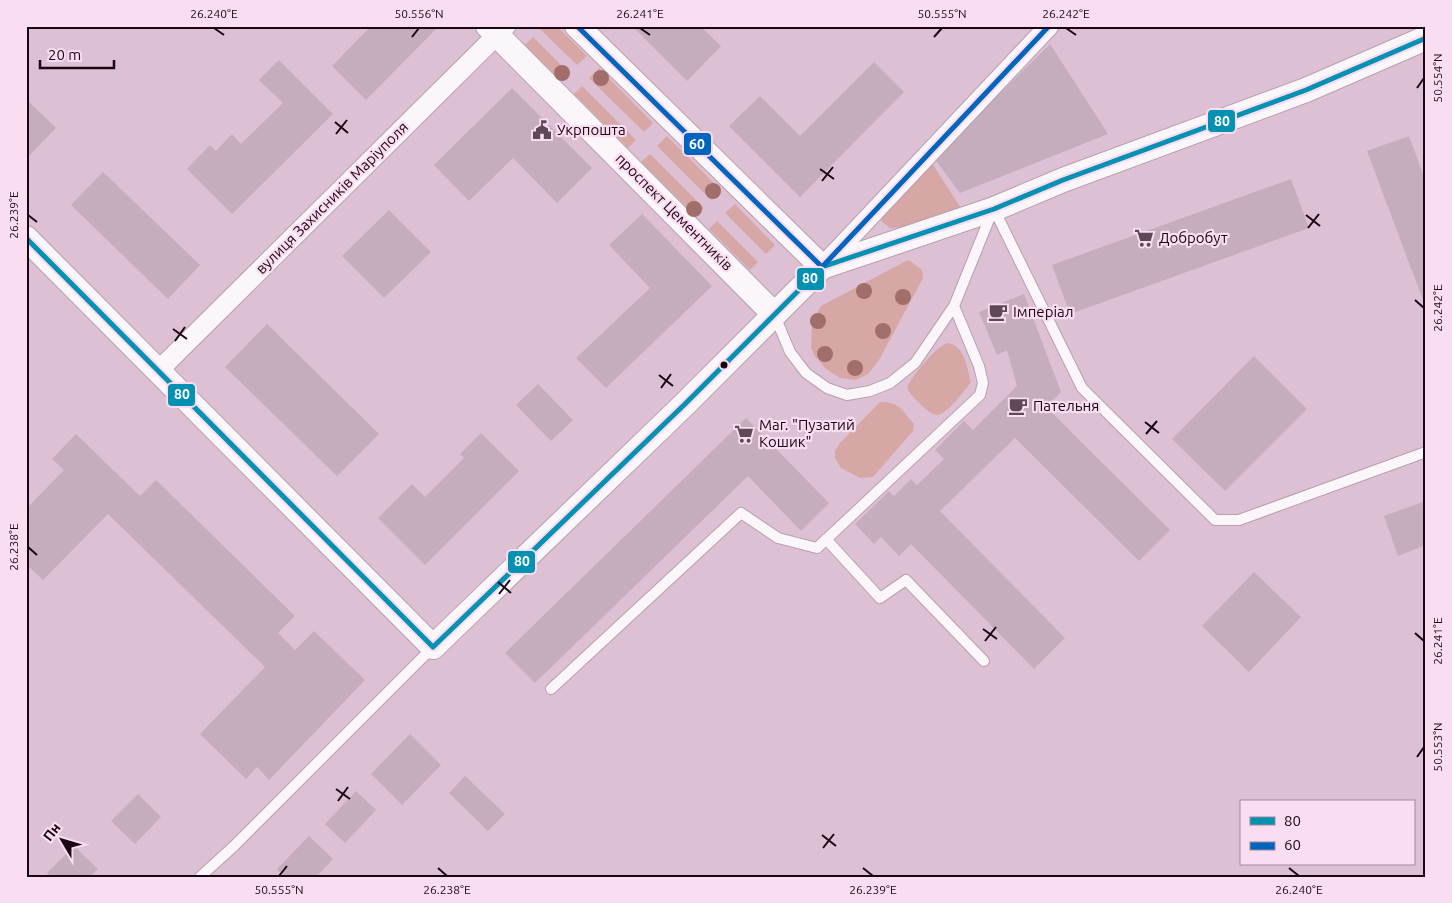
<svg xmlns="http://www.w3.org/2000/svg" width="1452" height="903" viewBox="0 0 1452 903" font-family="Ubuntu,sans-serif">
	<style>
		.green { fill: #d7a7a5 }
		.building { fill: #c5adbd }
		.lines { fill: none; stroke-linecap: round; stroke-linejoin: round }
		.service-casing { stroke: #b6a0af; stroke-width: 12 }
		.minor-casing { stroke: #b6a0af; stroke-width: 21 }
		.tertiary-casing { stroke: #b6a0af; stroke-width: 26 }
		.service { stroke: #faf6f9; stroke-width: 10 }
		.minor { stroke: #faf6f9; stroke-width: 19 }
		.tertiary { stroke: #faf6f9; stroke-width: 24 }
		.bus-1-casing { stroke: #fbddf1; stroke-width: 9 }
		.bus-2-casing { stroke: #fbddf1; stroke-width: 9 }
		.bus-1 { stroke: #0491b2; stroke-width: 5 }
		.bus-2 { stroke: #0065bd; stroke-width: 5 }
		.tree { fill: #a16e6b }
		.ticks { fill: none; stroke: #1a0715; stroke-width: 2 }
		.bus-dot { fill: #1a0715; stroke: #fbddf1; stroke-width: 2 }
		.labels { text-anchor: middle; stroke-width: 4.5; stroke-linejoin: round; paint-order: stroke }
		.poi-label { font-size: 15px; fill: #1a0715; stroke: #fbddf1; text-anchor: start }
		.street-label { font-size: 15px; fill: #1a0715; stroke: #fbddf1 }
		.line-badge { stroke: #fbddf1; stroke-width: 2 }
		.badge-label { font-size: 14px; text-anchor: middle; font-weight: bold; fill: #fff }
		.neatline { fill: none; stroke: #1a0715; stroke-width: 2 }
		.ticks-label { font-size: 12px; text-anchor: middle; fill: #1a0715 }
	</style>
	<rect width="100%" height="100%" fill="#dec0d4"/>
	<!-- green -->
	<path class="green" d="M543 26H557L587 56 577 65 540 29Z
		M533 37 569 73 561 81 525 45Z
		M599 68 653 123 644 132 589 78Z
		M582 86 636 140 628 148 574 94Z
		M667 136 721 190 711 200 657 146Z
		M650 154 704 208 696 216 641 162Z
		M932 163 962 210 906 227 890 228 881 221 884 211Z
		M735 204 775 245 766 254 725 213Z
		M717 221 758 262 750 270 709 229Z
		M909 260 922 270 923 278 879 360 868 374 856 380 840 378 826 369 814 355 811 347 812 323 821 306 904 262Z
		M948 343C965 346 967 368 971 382 966 389 946 415 938 415 931 415 926 409 921 405 916 399 909 394 907 387 913 375 936 346 948 343Z
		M880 402C899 401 903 411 914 424L913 431 873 477 860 478 841 468 835 458V451L839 444Z"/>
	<!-- building -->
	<path class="building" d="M371 26H439L366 100 332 66Z
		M632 26H700L721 46 687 81Z
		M1050 44 1108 134 960 193 934 158Z
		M279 60 333 114 232 214 187 169 210 145 216 151 232 134 241 144 283 103 259 80Z
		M874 62 904 92 800 197 729 126 760 96 800 136Z
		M512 88 592 168 557 203 513 158 469 201 434 165Z
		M26 99 56 128 28 157 26 155Z
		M1409 136 1426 182V308L1367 151Z
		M103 172 200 265 168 299 71 205Z
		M1291 179 1309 228 1070 314 1052 265Z
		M389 210 431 252 384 298 342 256Z
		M642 214 712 286 606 388 576 358 650 288 609 245Z
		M1024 294 1061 392 1046 407 1170 530 1139 561 1015 438 940 511 1065 638 1034 669 911 544 899 556 881 537 874 544 855 524 889 491 894 496 911 479 917 485 944 459 935 450 964 421 973 430 1017 386 1007 350 997 355 979 312Z
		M267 324 379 434 337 476 225 367Z
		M1254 356 1307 409 1225 491 1172 439Z
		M538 384 573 420 551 441 516 405Z
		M746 418 829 503 801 531 748 476 535 683 505 653Z
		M481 433 519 471 425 565 378 518 412 484 425 497 464 458 460 454Z
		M76 434 140 496 156 480 295 616 278 633 295 650 314 631 365 680 269 780 257 767 246 779 200 734 265 667 108 514 43 580 26 564V509L64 470 52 459Z
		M1426 501V545L1398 556 1384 516Z
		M1254 572 1301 617 1249 672 1202 626Z
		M410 734 441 765 402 805 371 774Z
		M465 776 505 814 488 831 449 793Z
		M356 791 376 810 345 843 325 824Z
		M138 794 161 817 135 844 111 821Z
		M309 836 333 859 316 877H284L277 869Z
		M74 846 98 869 90 877H51L47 873Z"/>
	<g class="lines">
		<!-- service casing -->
		<g class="service-casing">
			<path id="service" d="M994 209 1082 388 1215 520H1239L1426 452
				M775 316 790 352 806 373 827 388 847 395 870 391 890 383 915 363 954 306 992 212
				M826 539 880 598 906 580 984 661
				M551 689 741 513 778 538 817 548 980 395 983 383 979 366 954 306
				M200 877 234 846 433 647"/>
		</g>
		<!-- minor casing -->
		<g class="minor-casing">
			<path id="minor" d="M823 266 1049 26
				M158 371 506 26"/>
		</g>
		<!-- tertiary casing -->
		<g class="tertiary-casing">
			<path id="tertiary" d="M488 26 774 314
				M577 26 822 267
				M26 238 433 647 685 404 822 267 994 209 1063 180 1306 90 1426 38"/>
		</g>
		<!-- service -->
		<use href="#service" class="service"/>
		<!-- minor -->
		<use href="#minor" class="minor"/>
		<!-- tertiary -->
		<use href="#tertiary" class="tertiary"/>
		<!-- bus-1 casing -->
		<g class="bus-1-casing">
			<path id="bus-1" d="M26 238 433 647 685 404 822 267 994 209 1063 180 1306 90 1426 38"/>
		</g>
		<!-- bus-2 casing -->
		<g class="bus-2-casing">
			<path id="bus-2" d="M577 26 822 267 1049 26"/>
		</g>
		<!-- bus-1 -->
		<use href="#bus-1" class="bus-1"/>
		<!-- bus-2 -->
		<use href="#bus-2" class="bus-2"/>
	</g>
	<!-- trees -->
	<g class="tree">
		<circle cx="562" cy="73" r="8"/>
		<circle cx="601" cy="78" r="8"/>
		<circle cx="713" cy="191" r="8"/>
		<circle cx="694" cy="209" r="8"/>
		<circle cx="864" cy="291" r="8"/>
		<circle cx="903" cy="297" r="8"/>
		<circle cx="818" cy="321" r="8"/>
		<circle cx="883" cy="331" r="8"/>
		<circle cx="825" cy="354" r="8"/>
		<circle cx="855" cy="368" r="8"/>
	</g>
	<!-- ticks -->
	<path class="ticks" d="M214 28 224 35M640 28 650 35M1066 28 1076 35M412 37 419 28M934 37 942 28M1417 88 1424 78M335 122 348 133M336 134 347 120M820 169 834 179M822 181 833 167M28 215 37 222M1306 215 1320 226M1308 228 1319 214M1415 300 1424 308M173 329 187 339M175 341 185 327M659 375 673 386M661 388 671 374M1145 422 1159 433M1146 434 1157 421M28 547 37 555M498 582 511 593M499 594 510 580M983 629 997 639M1415 633 1424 641M985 641 996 627M1417 757 1424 747M336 789 350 799M338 801 348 787M822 835 836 846M823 848 834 834M438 868 447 876M863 868 873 876M1289 868 1299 876M279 876 287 866"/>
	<!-- icons -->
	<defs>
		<g id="civic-bare" transform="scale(1.5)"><path d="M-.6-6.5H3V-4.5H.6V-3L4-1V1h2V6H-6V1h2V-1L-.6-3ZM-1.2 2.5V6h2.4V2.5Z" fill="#5f4858" stroke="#fbddf1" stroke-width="2.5" paint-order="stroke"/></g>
		<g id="supermarket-bare" transform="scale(1.5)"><path d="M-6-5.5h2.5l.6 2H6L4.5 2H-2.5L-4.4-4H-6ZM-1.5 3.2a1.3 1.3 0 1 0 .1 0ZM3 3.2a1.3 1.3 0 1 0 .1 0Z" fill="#5f4858" stroke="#fbddf1" stroke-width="2.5" paint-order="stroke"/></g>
		<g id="cafe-bare" transform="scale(1.5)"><path d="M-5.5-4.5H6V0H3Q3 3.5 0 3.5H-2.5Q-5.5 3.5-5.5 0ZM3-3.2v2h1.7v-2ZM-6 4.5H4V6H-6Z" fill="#5f4858" stroke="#fbddf1" stroke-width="2.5" paint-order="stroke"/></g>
	</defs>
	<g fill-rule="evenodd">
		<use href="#civic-bare" x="542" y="130"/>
		<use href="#supermarket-bare" x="1144" y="238"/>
		<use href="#cafe-bare" x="998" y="312"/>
		<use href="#cafe-bare" x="1018" y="406"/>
		<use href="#supermarket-bare" x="744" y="434"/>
	</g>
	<!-- markers -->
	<circle class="bus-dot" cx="724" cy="365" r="4.5"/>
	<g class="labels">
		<!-- poi labels -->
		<g class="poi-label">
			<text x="557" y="135">Укрпошта</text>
			<text x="1159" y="243">Добробут</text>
			<text x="1013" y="317">Імперіал</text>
			<text x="1033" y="411">Пательня</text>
			<text x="759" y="430">Маг. "Пузатий<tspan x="759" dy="17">Кошик"</tspan></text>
		</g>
		<!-- street labels -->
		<g class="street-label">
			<text transform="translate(332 198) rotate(-45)" y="5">вулиця Захисників Маріуполя</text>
			<text transform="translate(674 212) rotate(45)" y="5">проспект Цементників</text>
		</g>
	</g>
	<g class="line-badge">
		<rect x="1207" y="109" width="29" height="24" rx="5" fill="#0491b2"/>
		<rect x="683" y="132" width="29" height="24" rx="5" fill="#0065bd"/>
		<rect x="796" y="267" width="29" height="24" rx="5" fill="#0491b2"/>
		<rect x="167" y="383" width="29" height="24" rx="5" fill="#0491b2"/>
		<rect x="507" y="550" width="29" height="24" rx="5" fill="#0491b2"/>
	</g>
	<g class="badge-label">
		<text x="1222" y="126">80</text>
		<text x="697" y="149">60</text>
		<text x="810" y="283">80</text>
		<text x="182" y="399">80</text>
		<text x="522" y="566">80</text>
	</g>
	<!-- border -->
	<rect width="1452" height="903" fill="none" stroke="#fbddf1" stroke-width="55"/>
	<!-- legend -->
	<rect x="1240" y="800" width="175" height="65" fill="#fbddf1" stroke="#a18799"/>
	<rect x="1250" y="817" width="25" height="8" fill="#0491b2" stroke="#a18799"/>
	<text x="1284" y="826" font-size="15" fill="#1a0715">80</text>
	<rect x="1250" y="842" width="25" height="8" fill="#0065bd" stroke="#a18799"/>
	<text x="1284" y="850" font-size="15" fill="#1a0715">60</text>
	<!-- north arrow -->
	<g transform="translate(62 840) rotate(308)" stroke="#fbddf1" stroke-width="4" paint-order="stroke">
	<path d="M0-4L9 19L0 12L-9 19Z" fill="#1a0715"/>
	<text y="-8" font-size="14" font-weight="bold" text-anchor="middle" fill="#1a0715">Пн</text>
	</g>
	<!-- scale -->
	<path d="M40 60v8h74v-8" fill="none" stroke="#1a0715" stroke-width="2.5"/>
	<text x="48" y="60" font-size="15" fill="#1a0715" stroke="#fbddf1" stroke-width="4" paint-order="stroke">20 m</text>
	<rect x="28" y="28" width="1396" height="848" class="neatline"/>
	<g class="ticks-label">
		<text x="214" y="18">26.240°E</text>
		<text x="419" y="18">50.556°N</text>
		<text x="640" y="18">26.241°E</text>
		<text x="942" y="18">50.555°N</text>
		<text x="1066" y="18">26.242°E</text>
		<text transform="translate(1438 78) rotate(-90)" y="4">50.554°N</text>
		<text transform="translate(14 215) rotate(-90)" y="4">26.239°E</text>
		<text transform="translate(1438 308) rotate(-90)" y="4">26.242°E</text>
		<text transform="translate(14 547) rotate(-90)" y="4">26.238°E</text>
		<text transform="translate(1438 641) rotate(-90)" y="4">26.241°E</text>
		<text transform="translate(1438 747) rotate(-90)" y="4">50.553°N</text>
		<text x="279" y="894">50.555°N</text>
		<text x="447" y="894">26.238°E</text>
		<text x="873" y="894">26.239°E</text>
		<text x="1299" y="894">26.240°E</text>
	</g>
</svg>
